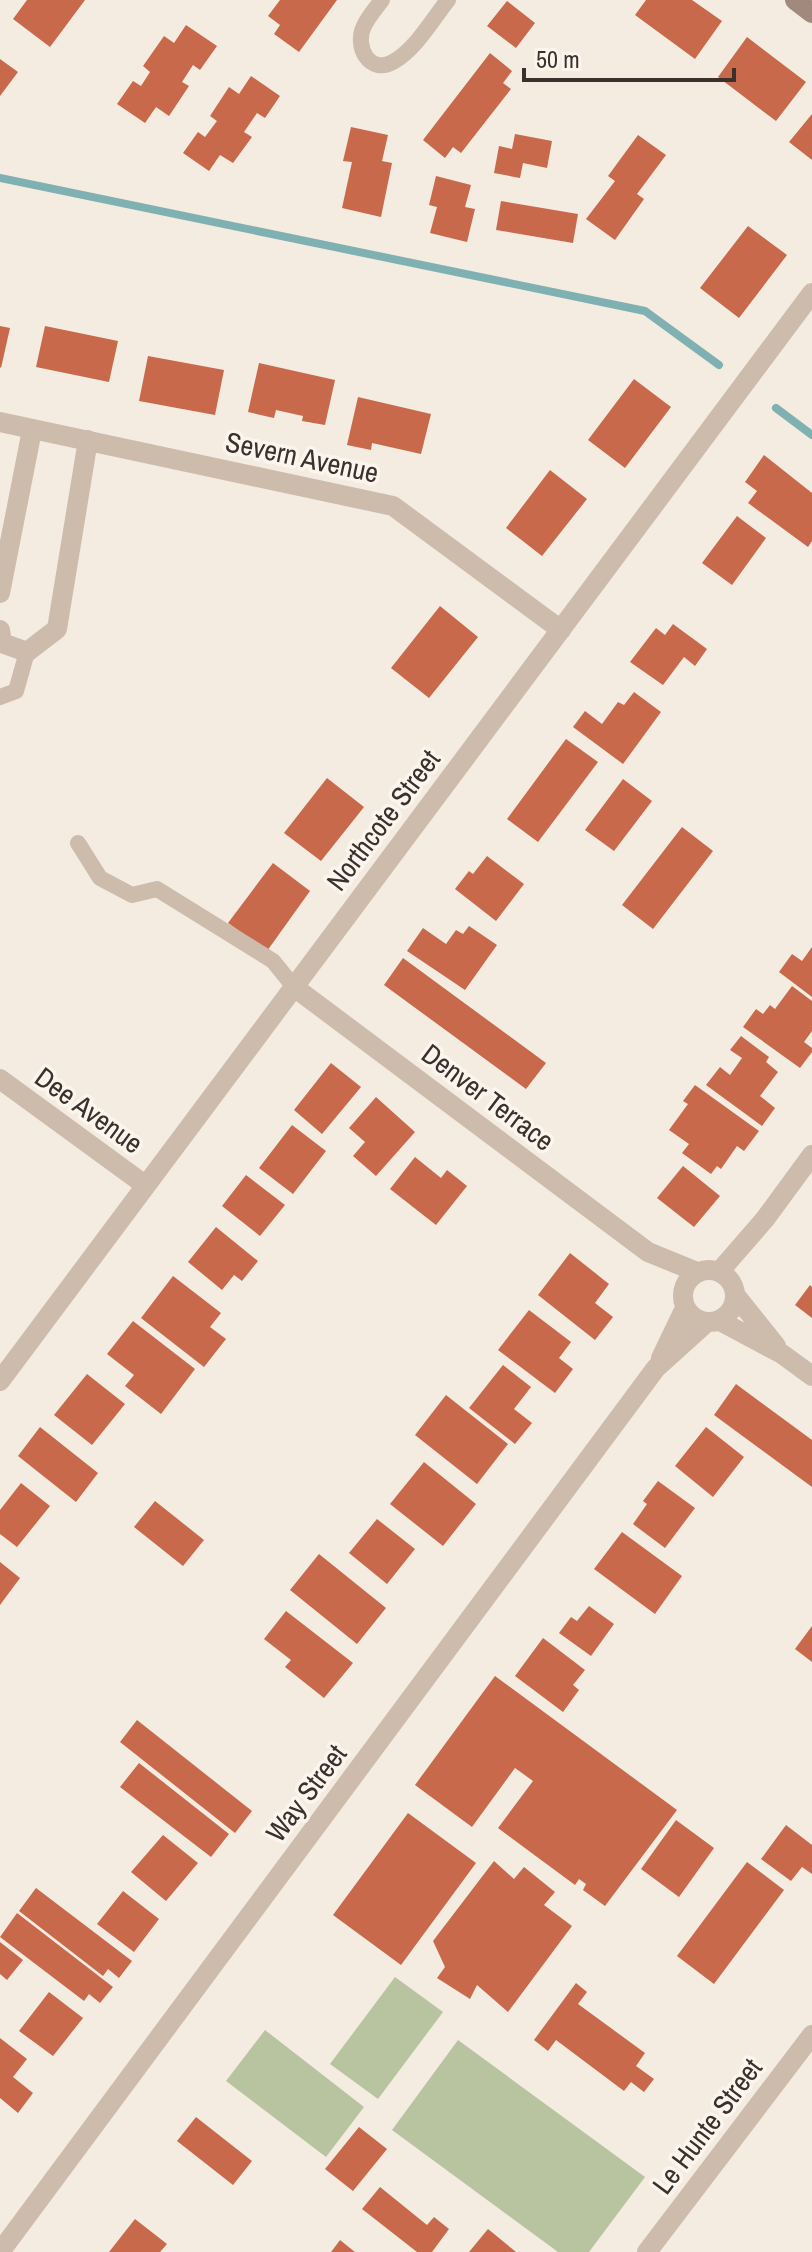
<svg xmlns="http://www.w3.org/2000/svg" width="812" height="2252" viewBox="0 0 812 2252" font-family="'Archivo Narrow',sans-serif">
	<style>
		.green { fill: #b8c4a0 }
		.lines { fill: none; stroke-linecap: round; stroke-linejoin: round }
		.stream { stroke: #7fb0b2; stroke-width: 8 }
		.building { fill: #c8694b }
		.lane { stroke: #cdbbac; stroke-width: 16 }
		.street { stroke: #cdbbac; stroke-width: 20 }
		.secondary { stroke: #a18a7d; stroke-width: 20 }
		.labels { text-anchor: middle; stroke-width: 7; stroke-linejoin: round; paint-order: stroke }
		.street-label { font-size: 28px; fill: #3b302b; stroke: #fbf5ee }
	</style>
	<rect width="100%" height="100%" fill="#f4ebe1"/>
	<!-- green -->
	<path class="green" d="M395 1977 443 2012 378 2099 330 2064Z
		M265 2030 364 2107 326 2157 226 2081Z
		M458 2040 645 2177 589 2252H558L392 2130Z"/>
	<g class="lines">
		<!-- stream -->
		<path class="stream" d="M0 178 645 311 719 365
			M776 408 812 435"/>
	</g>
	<!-- building -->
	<path class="building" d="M27 0H85L50 47 13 19Z
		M280 0H337L299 52 274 34 280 25 268 16Z
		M646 0H692L722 21 695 59 635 15Z
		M507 1 535 23 516 48 487 26Z
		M186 25 217 46 200 70 193 65 182 82 189 86 169 116 156 107 145 123 117 104 133 81 141 86 150 72 143 66 164 36 174 43Z
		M747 37 806 82 776 121 718 77Z
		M490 53 512 71 503 83 511 89 461 153 453 147 445 158 423 140Z
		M0 59 18 72 0 96Z
		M251 76 280 96 265 118 257 113 244 132 252 137 233 163 220 155 209 171 183 153 198 132 205 137 217 121 210 116 229 87 239 94Z
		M812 114V160L789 142Z
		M351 127 388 135 382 161 392 163 381 217 342 208 352 162 343 161Z
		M515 134 552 141 547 168 523 163 520 178 494 173 499 146 512 149Z
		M638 135 666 155 637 194 644 199 615 240 586 219 615 181 608 176Z
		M436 176 471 185 465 207 475 209 467 242 430 233 437 207 429 205Z
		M501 201 578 214 573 243 496 230Z
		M748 226 787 255 739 318 700 288Z
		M0 326 10 328 1 368 0 367Z
		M45 326 118 341 109 382 36 367Z
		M148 356 224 370 215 415 139 401Z
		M259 363 335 380 325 425 302 421 303 416 276 410 274 418 248 412Z
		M634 379 671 407 625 468 588 440Z
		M358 397 431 414 421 454 372 443 371 450 347 445Z
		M764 455 812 493V541L808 547 748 503 757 491 745 482Z
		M550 470 587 499 542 556 506 528Z
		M737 516 766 538 732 585 702 563Z
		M440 606 478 637 429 698 391 668Z
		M673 624 707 649 695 666 684 657 663 685 630 662 656 628 665 635Z
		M634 692 661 712 623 764 573 727 585 711 602 724 618 702 624 705Z
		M566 739 598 762 538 842 507 819Z
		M327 778 364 807 321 861 284 833Z
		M623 779 652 801 614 851 585 830Z
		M682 827 713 851 653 929 622 905Z
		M487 856 524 884 496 921 455 889 469 871 473 874Z
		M273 863 310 891 267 951 228 923Z
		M469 926 497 945 465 990 407 951 423 928 446 944 456 930 463 934Z
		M812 947V997L779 972 792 954 802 961Z
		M403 958 546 1063 526 1089 384 985Z
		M792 986 812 1001V1031L804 1042 812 1048V1052L800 1068 743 1027 756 1009 763 1014 770 1005 775 1009Z
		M741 1036 769 1057 766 1062 778 1072 760 1096 775 1108 762 1126 706 1085 720 1067 730 1075 742 1058 730 1050Z
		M331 1063 361 1087 322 1134 294 1110Z
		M695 1085 759 1131 744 1151 737 1146 721 1169 717 1166 711 1174 682 1153 689 1144 669 1130 688 1104 683 1101Z
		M376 1097 415 1132 376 1176 353 1156 365 1142 349 1128Z
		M292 1125 326 1151 293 1194 259 1168Z
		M415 1157 441 1178 447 1170 467 1186 436 1225 390 1189Z
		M683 1166 720 1196 694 1227 657 1198Z
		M246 1175 285 1205 260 1236 222 1206Z
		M216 1227 258 1261 242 1281 234 1275 222 1290 188 1262Z
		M570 1253 609 1284 595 1303 613 1317 595 1340 538 1295Z
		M173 1276 221 1313 210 1327 226 1339 204 1367 141 1318Z
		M810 1285 812 1287V1318L795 1305Z
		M529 1310 571 1342 559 1358 573 1369 555 1393 498 1350Z
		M133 1321 195 1369 161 1414 125 1386 134 1375 107 1354Z
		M503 1365 531 1387 514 1409 532 1423 515 1444 469 1408Z
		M87 1374 125 1404 92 1445 54 1415Z
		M736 1384 812 1440V1487L714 1415Z
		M446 1395 508 1444 477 1484 415 1435Z
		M40 1427 98 1473 76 1502 18 1456Z
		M706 1427 744 1457 713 1497 675 1466Z
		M424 1462 476 1504 443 1546 390 1504Z
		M658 1481 695 1508 665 1548 633 1524 647 1504 643 1501Z
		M21 1483 50 1506 17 1547 0 1534V1510Z
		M155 1501 204 1540 183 1566 134 1527Z
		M377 1519 415 1549 387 1584 349 1553Z
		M622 1532 682 1576 655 1614 594 1569Z
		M319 1554 386 1608 357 1644 290 1590Z
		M0 1562 20 1578 0 1605Z
		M589 1606 614 1624 591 1656 559 1633 571 1617 577 1621Z
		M286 1611 353 1663 324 1698 285 1667 291 1660 264 1639Z
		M812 1626V1662L795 1649Z
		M543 1638 585 1670 573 1685 579 1690 563 1712 515 1676Z
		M495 1676 677 1810 605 1906 583 1890 586 1884 579 1879 575 1885 498 1828 533 1781 515 1768 472 1827 415 1785Z
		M137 1720 252 1811 235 1833 120 1742Z
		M139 1763 229 1834 211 1857 120 1787Z
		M408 1813 476 1863 401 1965 333 1915Z
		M676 1820 714 1848 679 1897 641 1869Z
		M786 1825 812 1845V1874L802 1867 791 1881 761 1859Z
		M163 1835 198 1863 166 1901 131 1872Z
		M494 1861 514 1879 524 1867 555 1892 544 1905 572 1926 508 2012 477 1985 470 1999 437 1978 445 1967 433 1941Z
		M747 1862 784 1890 714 1984 677 1956Z
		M36 1888 132 1961 119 1978 108 1969 103 1976 19 1911Z
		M123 1891 159 1919 134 1952 97 1924Z
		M17 1913 113 1987 100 2003 89 1994 84 2001 0 1937Z
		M0 1942 23 1960 7 1980 0 1974Z
		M576 1983 587 1992 578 2004 645 2053 636 2066 654 2079 644 2092 631 2082 624 2091 556 2040 548 2051 534 2040Z
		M49 1992 83 2018 53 2056 19 2031Z
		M0 2038 27 2059 13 2077 33 2093 18 2113 0 2098Z
		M196 2117 252 2161 233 2185 177 2141Z
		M359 2127 387 2149 353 2191 325 2169Z
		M380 2187 427 2225 434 2217 449 2229 432 2252H417L362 2209Z
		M135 2219 167 2244 160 2252H109Z
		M488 2229 516 2252H469Z
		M340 2240 355 2252H331Z"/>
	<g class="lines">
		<!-- lane -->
		<path class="lane" d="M382 0C376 8 368 17 364 26 354 46 369 75 393 62 416 49 432 20 448 0
			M0 697 16 691 27 652
			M78 843 100 878 132 895 157 889 273 961 294 987"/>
		<!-- street -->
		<path class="street" d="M0 422 393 506 561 630
			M0 593 32 430
			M0 630 2 643 27 652 57 629 88 440
			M294 987 648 1252 697 1272
			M0 1079 145 1185
			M683 1296a26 26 0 1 1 52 0a26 26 0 1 1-52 0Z
			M719 1272 765 1219 812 1155
			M736 1296 776 1346
			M720 1321 782 1354 812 1376
			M661 1358 685 1308
			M0 1381 812 293
			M0 2252 656 1368 707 1322
			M647 2252 812 2035"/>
		<!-- secondary -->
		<path class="secondary" d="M795 0 812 13"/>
	</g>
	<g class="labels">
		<!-- street labels -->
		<g class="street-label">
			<text transform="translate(302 457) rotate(12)" y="10">Severn Avenue</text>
			<text transform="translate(383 820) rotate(-53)" y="10">Northcote Street</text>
			<text transform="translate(488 1097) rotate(37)" y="10">Denver Terrace</text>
			<text transform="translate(89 1110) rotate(36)" y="10">Dee Avenue</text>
			<text transform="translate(306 1793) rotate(-53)" y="10">Way Street</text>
			<text transform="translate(707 2126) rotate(-53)" y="10">Le Hunte Street</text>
		</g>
	</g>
	<!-- scale -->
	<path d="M524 68v12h210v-12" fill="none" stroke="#3b302b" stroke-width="4"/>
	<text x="536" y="68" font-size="24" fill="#3b302b" stroke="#fbf5ee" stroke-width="6" paint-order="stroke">50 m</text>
</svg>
